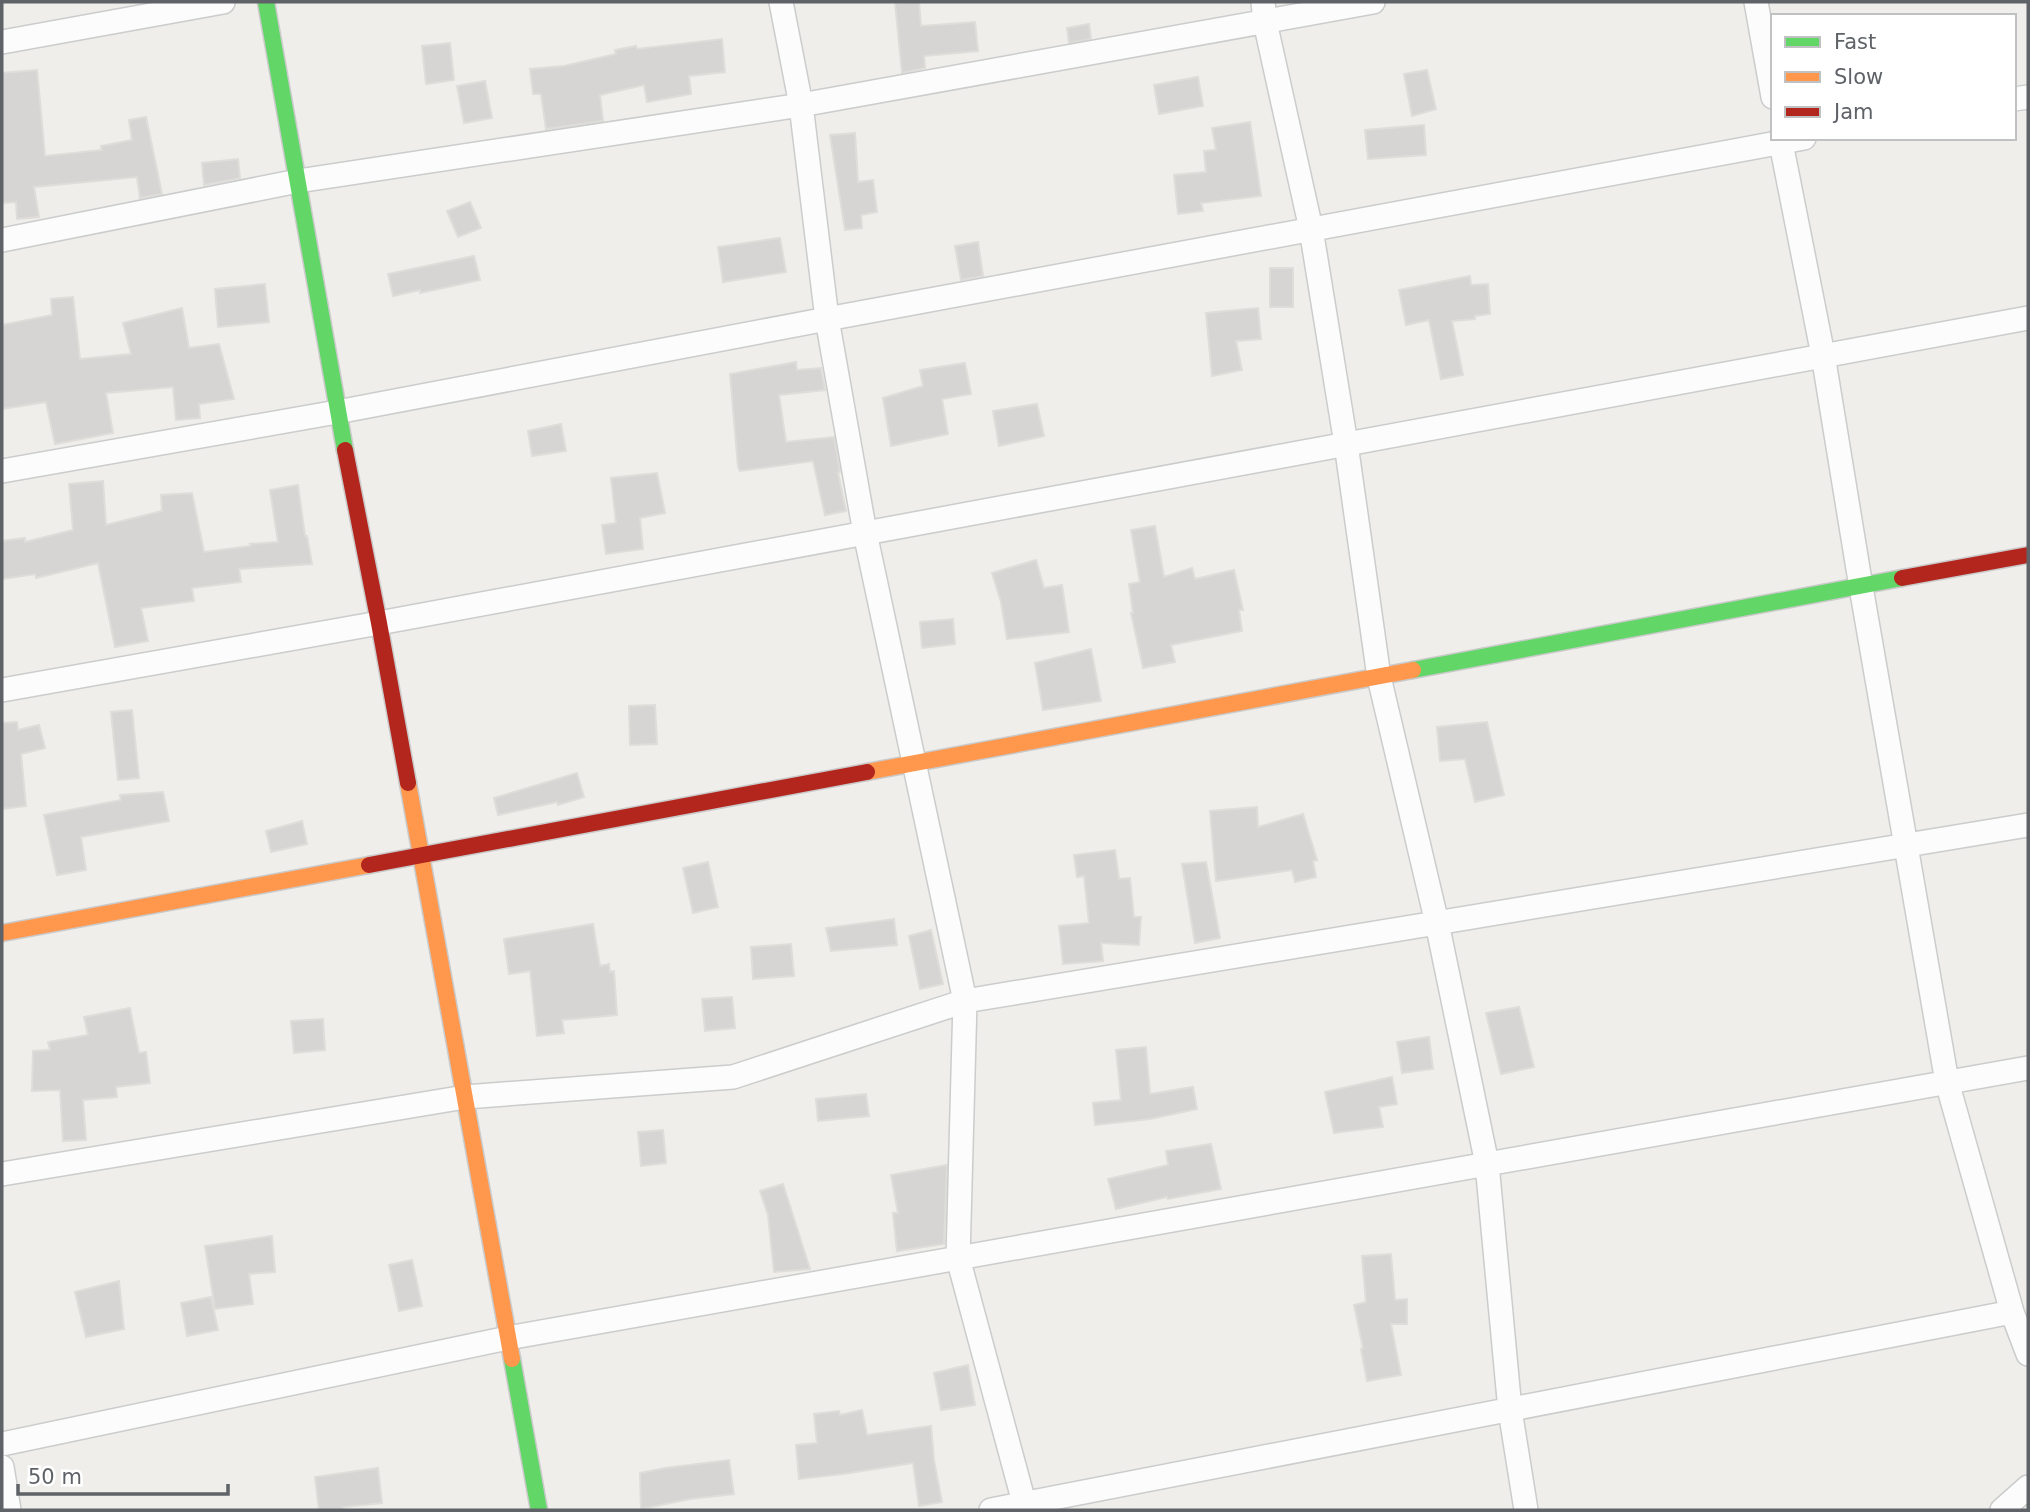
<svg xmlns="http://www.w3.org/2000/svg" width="2030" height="1512" viewBox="0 0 2030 1512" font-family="'DejaVu Sans',sans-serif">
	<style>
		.building { fill: #d6d5d3; stroke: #deddd9; stroke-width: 2 }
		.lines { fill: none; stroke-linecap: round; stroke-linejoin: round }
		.street-casing { stroke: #cbcccc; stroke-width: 26 }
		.fast-casing { stroke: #cacacb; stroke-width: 19 }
		.slow-casing { stroke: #cacacb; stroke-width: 19 }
		.jam-casing { stroke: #cacacb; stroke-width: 19 }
		.street { stroke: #fdfcfc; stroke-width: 23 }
		.fast { stroke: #63d668; stroke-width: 16 }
		.slow { stroke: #ff974d; stroke-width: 16 }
		.jam { stroke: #b3261e; stroke-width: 16 }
	</style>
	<rect width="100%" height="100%" fill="#efeeea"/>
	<!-- building -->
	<path class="building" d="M919 2 921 26 975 22 978 51 924 56 925 68 902 73 895 3Z
		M1089 24 1091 39 1069 43 1067 28Z
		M722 39 725 72 689 76 691 94 647 102 644 85 600 95 603 121 546 129 541 94H533L530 69 564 66 616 54 615 50 636 46 637 49Z
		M450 43 454 80 426 84 422 46Z
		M37 70 45 156 102 150 101 146 132 140 129 120 146 117 162 194 140 198 137 177 34 187 39 217 17 219 16 202 2 203V73Z
		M1427 70 1436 109 1412 116 1404 74Z
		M1198 77 1203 106 1159 114 1154 85Z
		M485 81 492 118 464 123 457 86Z
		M1250 122 1261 196 1201 203 1203 211 1178 214 1174 175 1206 172 1204 151 1216 150 1212 128Z
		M1424 125 1426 155 1368 159 1365 130Z
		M855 133 858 182 873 180 877 212 861 215 862 228 845 230 830 135Z
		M238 159 240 178 204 185 202 163Z
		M470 202 481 228 458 237 447 211Z
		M780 238 786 272 723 282 718 247Z
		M978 242 983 276 961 280 955 246Z
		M474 256 480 280 420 293V290L393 296 388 274Z
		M1270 268H1293V307H1270Z
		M1470 276 1471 285 1488 284 1490 314 1475 316V319L1452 321 1463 375 1441 379 1429 320 1406 325 1399 290Z
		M265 284 269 322 218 327 215 289Z
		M73 297 80 359 131 354 123 323 182 308 189 348 219 344 234 399 199 404 200 418 176 420 173 387 106 393 113 433 55 444 46 402 2 409V325L52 315 51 299Z
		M1258 308 1261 339 1236 341 1242 370 1212 376 1206 313Z
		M796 362 797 370 821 368 825 390 779 395 786 442 834 437 840 472 838 473 846 511 825 515 813 461 740 471 738 467 730 374Z
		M965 363 971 394 942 399 948 434 891 446 883 398 923 386 920 370Z
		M1037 404 1044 436 999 446 993 411Z
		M561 424 566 451 532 456 528 431Z
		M657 473 665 513 640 518 643 549 606 554 602 525 616 523 611 478Z
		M103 481 106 525 162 511 161 495 192 493 204 552 251 546 250 544 278 542 270 490 298 485 305 536H307L312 564 239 569 241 582 192 588 194 601 141 608 148 641 115 647 98 563 36 578 35 574 2 579V541L25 538V542L73 530 69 484Z
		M1155 526 1164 577 1192 568 1195 579 1234 570 1243 610H1239L1242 631 1171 645 1175 662 1143 668 1131 613H1133L1129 584 1140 582 1131 530Z
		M1036 560 1044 588 1062 585 1069 632 1007 639 1001 602 992 573Z
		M953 619 955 644 922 648 920 622Z
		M1091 649 1101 701 1043 710 1035 663Z
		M655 705 657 744 630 745 629 706Z
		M132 710 139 778 118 780 111 712Z
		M17 722 18 730 39 725 45 748 21 754 26 806 2 809V723Z
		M1487 722 1504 795 1475 802 1465 759 1440 761 1437 727Z
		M577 773 584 797 558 805 557 802 498 815 494 798Z
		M163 792 169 821 81 837 86 870 57 875 44 815 121 800 120 795Z
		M1257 807 1258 827 1303 814 1317 860 1313 861 1316 877 1295 882 1292 870 1216 881 1210 811Z
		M302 821 307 844 271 852 266 831Z
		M1115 850 1119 879 1130 878 1134 917H1141L1139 945 1101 943 1103 961 1063 964 1059 926 1089 923 1084 876 1077 877 1074 855Z
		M708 862 718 907 693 913 683 868Z
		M1206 862 1220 938 1195 943 1182 864Z
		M894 919 897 945 831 951 826 928Z
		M593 924 600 966 609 964 610 972 614 971 617 1015 562 1020 564 1033 537 1036 530 971 509 974 504 939Z
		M931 930 943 984 920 989 909 936Z
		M791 944 794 976 753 979 751 947Z
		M732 997 735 1028 705 1031 702 999Z
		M1519 1007 1534 1067 1501 1074 1486 1013Z
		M130 1008 139 1053 146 1052 150 1083 116 1087 117 1097 83 1100 86 1140 63 1141 60 1090 32 1091 33 1051 50 1050 48 1042 88 1035 84 1017Z
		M323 1019 325 1050 294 1053 291 1021Z
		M1429 1037 1433 1069 1402 1073 1397 1042Z
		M1146 1047 1150 1094 1193 1087 1197 1109 1150 1119 1095 1125 1093 1103 1121 1100 1116 1050Z
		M1392 1077 1397 1104 1379 1107 1383 1127 1334 1133 1325 1092Z
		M866 1094 869 1116 818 1121 816 1099Z
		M663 1130 666 1163 641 1166 638 1132Z
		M1211 1144 1221 1189 1168 1199 1167 1197 1116 1209 1108 1179 1168 1165 1166 1151Z
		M947 1165 944 1244 897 1251 893 1213H898L891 1175Z
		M783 1184 810 1269 774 1272 768 1215 760 1191Z
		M272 1236 275 1272 249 1274 253 1304 215 1309 205 1246Z
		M1391 1254 1395 1300 1407 1299V1324H1391L1401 1375 1367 1381 1361 1349 1363 1348 1354 1305 1366 1302 1362 1256Z
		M412 1260 422 1306 399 1311 389 1265Z
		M119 1281 124 1329 86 1337 75 1292Z
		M211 1297 218 1330 187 1336 181 1303Z
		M968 1365 975 1405 941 1410 934 1373Z
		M862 1410 867 1435 931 1426 934 1460 942 1502 919 1506 913 1463 843 1474 799 1479 796 1445 817 1443 814 1414 839 1411 840 1415Z
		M729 1460 734 1494 690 1499 641 1509 640 1473 665 1468Z
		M378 1468 382 1503 343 1507 344 1510H319L315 1477Z"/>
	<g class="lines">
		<!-- street casing -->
		<g class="street-casing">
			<path id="street" d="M781 2 801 105 827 319 865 533 965 1001 958 1258 1026 1510
				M1263 2 1265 22 1311 229 1346 444 1379 677 1437 923 1487 1164 1510 1410 1526 1510
				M1756 2 1773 97
				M2 42 223 2
				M2014 99 2028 97
				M1780 138 1823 355 1861 587 1947 1082 2012 1312 2028 1354
				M2 240 298 181 801 105 1373 2
				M2 471 337 412 827 319 1804 138
				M2 690 379 623 2028 318
				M2 1174 465 1097 733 1077 965 1001 2028 825
				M2 1444 508 1338 2028 1068
				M2 1467 9 1510
				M991 1510 2012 1312
				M2002 1510 2028 1487"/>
		</g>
		<!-- fast casing -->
		<g class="fast-casing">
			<path id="fast" d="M266 2 345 450
				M1413 670 1902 578
				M512 1359 539 1510"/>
		</g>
		<!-- slow casing -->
		<g class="slow-casing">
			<path id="slow" d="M867 772 1413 670
				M408 783 512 1359
				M2 933 369 865"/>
		</g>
		<!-- jam casing -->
		<g class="jam-casing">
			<path id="jam" d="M345 450 379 623 408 783
				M1902 578 2028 555
				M369 865 867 772"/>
		</g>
		<!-- street -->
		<use href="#street" class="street"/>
		<!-- fast -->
		<use href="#fast" class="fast"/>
		<!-- slow -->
		<use href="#slow" class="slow"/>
		<!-- jam -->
		<use href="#jam" class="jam"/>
	</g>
	<!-- border -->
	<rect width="2030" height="1512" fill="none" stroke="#5f6368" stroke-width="7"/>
	<!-- legend -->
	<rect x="1771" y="14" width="245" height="126" fill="#ffffff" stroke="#bfc1c3" stroke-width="2"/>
	<rect x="1785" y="37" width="35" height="10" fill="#63d668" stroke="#bfc1c3" stroke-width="2"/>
	<text x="1834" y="49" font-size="21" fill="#5f6368">Fast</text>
	<rect x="1785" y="72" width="35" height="10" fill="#ff974d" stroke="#bfc1c3" stroke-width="2"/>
	<text x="1834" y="84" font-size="21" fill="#5f6368">Slow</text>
	<rect x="1785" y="107" width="35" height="10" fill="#b3261e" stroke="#bfc1c3" stroke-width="2"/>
	<text x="1834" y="119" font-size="21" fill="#5f6368">Jam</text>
	<!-- scale -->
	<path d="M18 1484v10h210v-10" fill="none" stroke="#5f6368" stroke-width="3.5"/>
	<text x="28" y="1484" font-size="21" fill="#5f6368" stroke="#ffffff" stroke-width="5" paint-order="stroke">50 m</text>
</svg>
